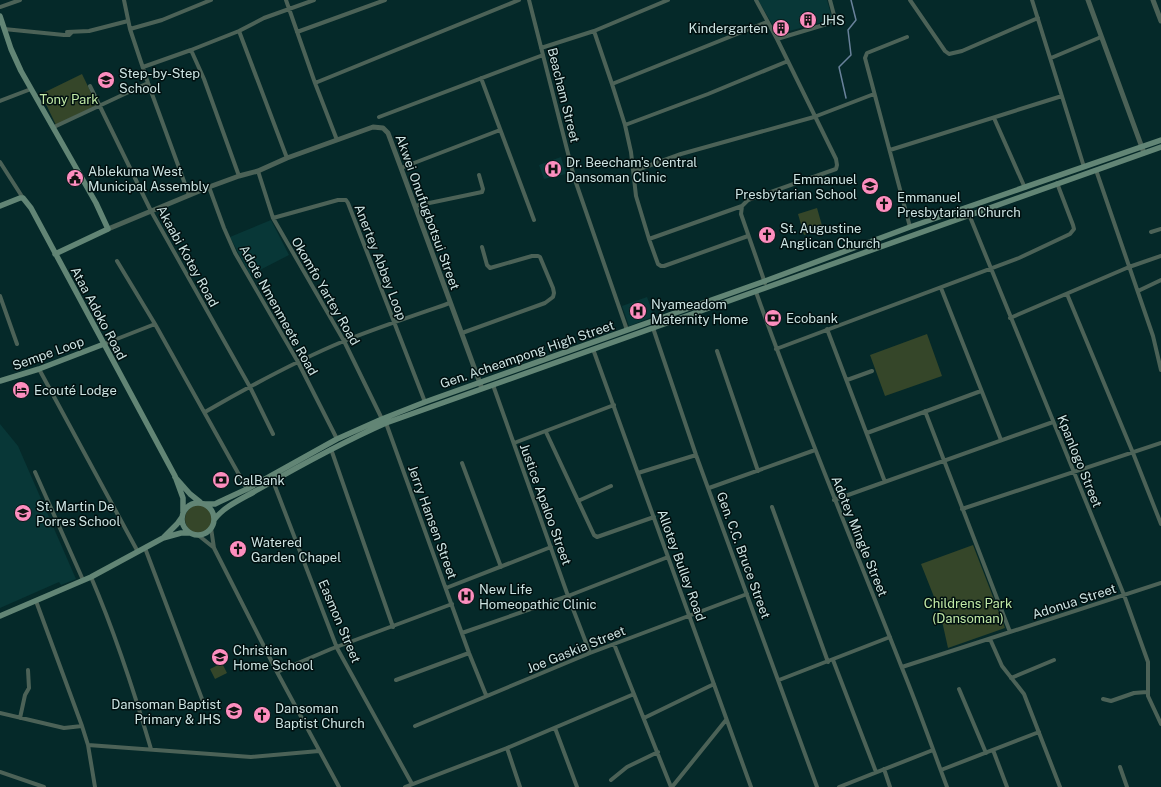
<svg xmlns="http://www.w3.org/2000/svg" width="1161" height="787" viewBox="0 0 1161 787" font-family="'Public Sans',sans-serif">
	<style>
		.built { fill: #083737 }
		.green { fill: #354629 }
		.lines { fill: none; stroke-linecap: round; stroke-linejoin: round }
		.stream { stroke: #69829b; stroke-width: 1.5 }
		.minor { stroke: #4c6257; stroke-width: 4 }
		.tertiary { stroke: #4c6257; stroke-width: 5 }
		.secondary { stroke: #628575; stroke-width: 5.5 }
		.labels { text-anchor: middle; stroke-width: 3; stroke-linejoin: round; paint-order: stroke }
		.poi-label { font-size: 13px; fill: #cce3e2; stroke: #011010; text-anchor: start }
		.street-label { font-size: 13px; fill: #cce3e2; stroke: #011010 }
		.park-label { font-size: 13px; fill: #c1e9a6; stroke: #011010 }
	</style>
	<rect width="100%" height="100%" fill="#052929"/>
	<!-- built -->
	<path class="built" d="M758 0H827L832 18 827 21 778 34Z
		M561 157 566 174 544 179 539 165Z
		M271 220 289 255 250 275 230 237Z
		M647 297 654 316 629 326 622 306Z
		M0 424 18 446 76 579 61 585 59 582 0 608Z"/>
	<!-- green -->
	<path class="green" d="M82 74 97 105 56 125 41 94Z
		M817 208 823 229 804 235 798 214Z
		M927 334 942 376 885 396 870 355Z
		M185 519a14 14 0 1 1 28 0a14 14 0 1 1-28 0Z
		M973 545 1005 628 948 648 940 612 921 564Z
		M222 663 227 673 215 679 210 669Z"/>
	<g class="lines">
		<!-- stream -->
		<path class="stream" d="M846 98 839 67 851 55 848 30 856 20 851 0"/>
		<!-- minor -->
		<path class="minor" d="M124 0 130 29 148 83 189 195
			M286 0 315 83 337 140
			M529 0 574 177 627 330
			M910 0 945 51 949 54 962 51 1038 18
			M1032 0 1084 167
			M0 7 20 0
			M4 29 64 35H69L72 32
			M130 29 162 20 211 0
			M239 31 287 158
			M594 31 612 84 625 125 631 152 636 196 649 239 658 264 661 266H664L748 236
			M67 32 89 31 128 21
			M297 32 385 0
			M907 37 867 53 865 58 910 227
			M777 39 827 24 831 21 834 15 830 0
			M541 48 594 31 668 0
			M191 50 204 79 239 176
			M1051 58 1101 37
			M143 67 191 50 239 31 264 18 314 0
			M481 78 534 220
			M315 83 519 0
			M612 84 767 22
			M90 86 151 211 250 387 273 434
			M0 101 31 89
			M379 117 543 55
			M994 118 1025 188
			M625 125 708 94 788 61
			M54 127 148 83
			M890 150 1062 96
			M0 162 23 198
			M401 168 500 130
			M1096 170 1153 336 1161 370
			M258 171 273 218 344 341 382 419
			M634 171 681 154 814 117 874 94
			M209 187 224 228 235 253 298 362 337 439
			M415 206 482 192 483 189 479 175
			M742 206 741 214 765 283
			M966 207 1124 595 1148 662V696L1161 724
			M273 218 338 200H346L348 203 425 402
			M1151 232 1161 229
			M649 239 742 206 748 200 836 169 837 165 836 159 777 39 756 0
			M117 261 155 324 247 489
			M941 288 1001 440
			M1138 291 1161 280
			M756 292C801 419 853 543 902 668 918 707 932 747 947 787
			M1067 294 1133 453 1161 524
			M0 296 17 344
			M1010 318 1129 267 1161 256
			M653 328 696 455 817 787
			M827 329 885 482
			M462 333 545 303 553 297 554 293 553 288 540 257 538 256H532L490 268 487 265 482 247
			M104 344 155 324
			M593 349 751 787
			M776 349 1019 258 1070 234 1074 229 1073 225 1057 183
			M717 351 758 471
			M39 369 138 552
			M847 380 872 371
			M493 385 568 596 590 653
			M925 411 1010 632
			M205 412C250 386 296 361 344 341 379 327 415 315 450 303
			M386 423 469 653 486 695
			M546 432 594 535 597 537 654 517
			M867 433 981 391
			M514 443 614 405
			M331 449 393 627
			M462 463 501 567
			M35 472 83 580
			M638 473 696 455
			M273 481 337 648 412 784
			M709 488 815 450
			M834 500 1053 422
			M578 501 611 486
			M772 507 828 662
			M962 509 1161 443
			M211 528 214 548 277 672 339 787
			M198 535 213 547
			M145 548 202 699
			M91 577C115 633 134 691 151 749
			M446 588 551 547
			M36 601 82 726 88 745 95 787
			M462 633 568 596 668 557
			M990 639 1002 666 1024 694 1060 787
			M614 644 671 787
			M833 660 876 772
			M902 667 1161 583
			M277 672 331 649 452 604
			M1011 678 1054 660
			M396 680 469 653
			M779 680 890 637
			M959 689 986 753
			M1103 699 1111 701 1134 693 1147 692
			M0 713 64 728 82 726
			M20 718 25 695 29 688 28 670
			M644 718 714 684
			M415 726 590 653 747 594
			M555 728 577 787
			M88 745 251 757 319 751
			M507 748 520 787
			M993 750 1007 787
			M1120 767 1127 787
			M884 769 890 787
			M941 770 1039 732
			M0 772 44 787
			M611 780 627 767 658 752
			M405 787 507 748 634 694
			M672 787 726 720
			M839 787 933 750"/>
		<!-- tertiary -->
		<path class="tertiary" d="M1088 0 1144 153
			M1153 0 1161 21
			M108 229 209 187 239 176 258 171 287 158 373 127 383 128 388 133 401 168 481 386"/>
		<!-- secondary -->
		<path class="secondary" d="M0 16 11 49 21 71 96 203 108 229 55 254
			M0 206 20 198H23L31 208 175 476 183 498V512
			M0 381 39 369 104 344
			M175 477 190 494 200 502
			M182 519a16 16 0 1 1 32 0a16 16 0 1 1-32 0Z
			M205 504H215L219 502 247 489 337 439 382 419 425 402 765 281 910 227 1161 140
			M214 520C224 506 244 498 259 489 301 465 343 442 386 423L1161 147
			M164 537 177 524 182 517
			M0 616 91 577 163 538 181 533H190"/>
	</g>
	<!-- icons -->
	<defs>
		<g id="building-disc" transform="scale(0.9)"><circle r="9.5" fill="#fd8ebf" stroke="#011010"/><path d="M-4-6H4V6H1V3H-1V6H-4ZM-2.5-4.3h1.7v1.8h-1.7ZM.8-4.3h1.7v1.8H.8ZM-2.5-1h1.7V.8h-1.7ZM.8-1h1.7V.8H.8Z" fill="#111"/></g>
		<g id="school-disc" transform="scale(0.9)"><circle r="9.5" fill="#fd8ebf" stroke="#011010"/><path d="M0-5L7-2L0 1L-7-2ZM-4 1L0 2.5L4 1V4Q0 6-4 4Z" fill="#111"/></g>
		<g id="hospital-disc" transform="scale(0.9)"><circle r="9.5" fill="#fd8ebf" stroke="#011010"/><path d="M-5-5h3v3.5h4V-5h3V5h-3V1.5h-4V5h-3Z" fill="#111"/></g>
		<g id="civic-disc" transform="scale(0.9)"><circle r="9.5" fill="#fd8ebf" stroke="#011010"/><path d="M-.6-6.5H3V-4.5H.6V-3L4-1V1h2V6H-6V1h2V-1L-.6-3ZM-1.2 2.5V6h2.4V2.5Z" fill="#111"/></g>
		<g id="church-disc" transform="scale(0.9)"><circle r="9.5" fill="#fd8ebf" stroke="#011010"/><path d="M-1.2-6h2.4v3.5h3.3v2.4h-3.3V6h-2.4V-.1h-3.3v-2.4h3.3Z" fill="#111"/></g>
		<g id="bank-disc" transform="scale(0.9)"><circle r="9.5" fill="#fd8ebf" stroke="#011010"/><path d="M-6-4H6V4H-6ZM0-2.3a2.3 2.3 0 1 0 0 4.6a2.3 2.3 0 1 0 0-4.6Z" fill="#111"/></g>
		<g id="hotel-disc" transform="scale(0.9)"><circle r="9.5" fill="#fd8ebf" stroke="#011010"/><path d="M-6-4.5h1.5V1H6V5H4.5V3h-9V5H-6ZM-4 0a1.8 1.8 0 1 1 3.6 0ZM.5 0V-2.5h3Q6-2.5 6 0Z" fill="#111"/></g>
	</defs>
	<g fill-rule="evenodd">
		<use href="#building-disc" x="808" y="20"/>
		<use href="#building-disc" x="781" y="28"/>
		<use href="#school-disc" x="106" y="80"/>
		<use href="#hospital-disc" x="553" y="169"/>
		<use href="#civic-disc" x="75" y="178"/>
		<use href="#school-disc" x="870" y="186"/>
		<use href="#church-disc" x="884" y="204"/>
		<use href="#church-disc" x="767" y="235"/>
		<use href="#hospital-disc" x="638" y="311"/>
		<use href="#bank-disc" x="773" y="318"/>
		<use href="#hotel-disc" x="21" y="390"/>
		<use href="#bank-disc" x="221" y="480"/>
		<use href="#school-disc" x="23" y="513"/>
		<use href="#church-disc" x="238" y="549"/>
		<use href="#hospital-disc" x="466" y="596"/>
		<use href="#school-disc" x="220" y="657"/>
		<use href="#school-disc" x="234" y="711"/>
		<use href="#church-disc" x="262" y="715"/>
	</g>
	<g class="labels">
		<!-- poi labels -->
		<g class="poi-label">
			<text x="821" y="25">JHS</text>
			<text x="768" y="33" text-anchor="end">Kindergarten</text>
			<text x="119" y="78">Step-by-Step<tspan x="119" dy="15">School</tspan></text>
			<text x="566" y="167">Dr. Beecham's Central<tspan x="566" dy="15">Dansoman Clinic</tspan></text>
			<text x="88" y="176">Ablekuma West<tspan x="88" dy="15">Municipal Assembly</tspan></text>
			<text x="857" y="184" text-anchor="end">Emmanuel<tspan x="857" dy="15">Presbytarian School</tspan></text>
			<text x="897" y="202">Emmanuel<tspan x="897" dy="15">Presbytarian Church</tspan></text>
			<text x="780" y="233">St. Augustine<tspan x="780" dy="15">Anglican Church</tspan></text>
			<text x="651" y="309">Nyameadom<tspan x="651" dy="15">Maternity Home</tspan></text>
			<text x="786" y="323">Ecobank</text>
			<text x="34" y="395">Ecouté Lodge</text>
			<text x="234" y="485">CalBank</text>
			<text x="36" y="511">St. Martin De<tspan x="36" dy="15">Porres School</tspan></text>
			<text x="251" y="547">Watered<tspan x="251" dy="15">Garden Chapel</tspan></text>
			<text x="479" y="594">New Life<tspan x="479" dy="15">Homeopathic Clinic</tspan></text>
			<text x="233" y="655">Christian<tspan x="233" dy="15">Home School</tspan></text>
			<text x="221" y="709" text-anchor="end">Dansoman Baptist<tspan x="221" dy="15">Primary &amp; JHS</tspan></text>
			<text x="275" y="713">Dansoman<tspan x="275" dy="15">Baptist Church</tspan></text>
		</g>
		<!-- street labels -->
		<g class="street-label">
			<text transform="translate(564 95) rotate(76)" y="5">Beacham Street</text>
			<text transform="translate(428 212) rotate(70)" y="5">Akwei Onufugbotsui Street</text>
			<text transform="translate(188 256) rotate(61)" y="5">Akaabi Kotey Road</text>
			<text transform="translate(381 262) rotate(69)" y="5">Anertey Abbey Loop</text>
			<text transform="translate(326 291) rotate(60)" y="5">Okomfo Yartey Road</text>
			<text transform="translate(279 310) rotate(61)" y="5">Adote Nmenmeete Road</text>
			<text transform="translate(99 313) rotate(62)" y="5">Ataa Adoko Road</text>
			<text transform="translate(48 353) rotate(-20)" y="5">Sempe Loop</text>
			<text transform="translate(527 354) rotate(-19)" y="5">Gen. Acheampong High Street</text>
			<text transform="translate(1080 461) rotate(68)" y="5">Kpanlogo Street</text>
			<text transform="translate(546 504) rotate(70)" y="5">Justice Apaloo Street</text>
			<text transform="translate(433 522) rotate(70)" y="5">Jerry Hansen Street</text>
			<text transform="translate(860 536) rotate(68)" y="5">Adotey Mingle Street</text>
			<text transform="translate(744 555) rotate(70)" y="5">Gen. C.C. Bruce Street</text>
			<text transform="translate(682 565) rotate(70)" y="5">Allotey Bulley Road</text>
			<text transform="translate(1074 601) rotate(-18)" y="5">Adonua Street</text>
			<text transform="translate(340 621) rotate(67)" y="5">Easmon Street</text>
			<text transform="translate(576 649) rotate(-22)" y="5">Joe Gaskia Street</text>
		</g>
		<!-- park labels -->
		<g class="park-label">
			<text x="69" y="104">Tony Park</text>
			<text x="968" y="608">Childrens Park<tspan x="968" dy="15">(Dansoman)</tspan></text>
		</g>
	</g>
</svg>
